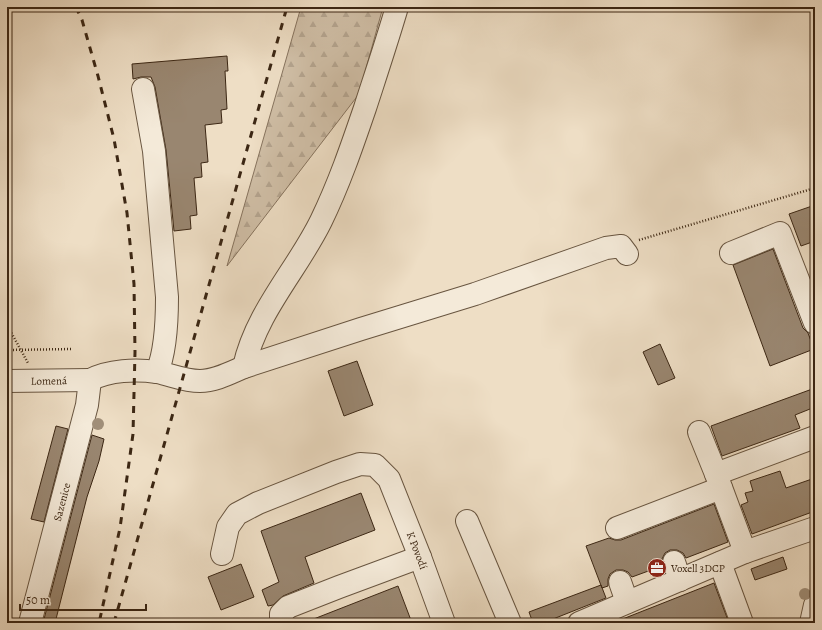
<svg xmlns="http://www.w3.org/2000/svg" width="822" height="630" viewBox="0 0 822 630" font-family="Alegreya,serif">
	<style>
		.forest { fill: url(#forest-firs); stroke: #86735e }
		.building { fill: #998670; stroke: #3c2714 }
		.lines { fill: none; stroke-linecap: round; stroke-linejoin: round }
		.minor-casing { stroke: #685540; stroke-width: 24 }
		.path { stroke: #3c2714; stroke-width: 2.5; stroke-dasharray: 1 2; stroke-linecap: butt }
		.minor { stroke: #f4ead9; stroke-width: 22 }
		.rail { stroke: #3c2714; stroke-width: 3; stroke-dasharray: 7 7; stroke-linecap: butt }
		.tree { fill: #a08e78 }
		.labels { text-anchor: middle; stroke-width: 3; stroke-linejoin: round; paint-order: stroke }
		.street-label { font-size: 11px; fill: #3c2714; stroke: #f4ead9 }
		.poi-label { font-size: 11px; fill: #3c2714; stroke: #f4ead9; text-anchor: start }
	</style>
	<defs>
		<pattern id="forest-firs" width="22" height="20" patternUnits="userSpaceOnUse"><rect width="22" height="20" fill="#d0bfa7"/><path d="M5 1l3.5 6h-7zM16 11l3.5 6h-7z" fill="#b4a48f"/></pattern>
	</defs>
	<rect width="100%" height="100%" fill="#eedec5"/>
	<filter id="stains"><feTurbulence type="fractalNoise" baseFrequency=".005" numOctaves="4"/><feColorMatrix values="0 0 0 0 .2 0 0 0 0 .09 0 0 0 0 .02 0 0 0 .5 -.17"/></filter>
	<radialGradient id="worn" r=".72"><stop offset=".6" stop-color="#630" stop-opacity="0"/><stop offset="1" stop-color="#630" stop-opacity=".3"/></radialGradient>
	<!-- forest -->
	<path class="forest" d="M301 7H383L359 94 227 266Z"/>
	<!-- building -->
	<path class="building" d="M227 56 228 71H225L227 109 221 110 222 123 205 125 208 162 201 163 202 177 194 178 197 215 190 216 191 229 174 231 166 150 155 87 151 77H141L133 79 132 64Z
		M815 205V241L801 246 789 214Z
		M773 249 803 328 808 333 814 349 770 366 733 265Z
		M660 344 675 378 658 385 643 352Z
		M357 361 373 405 344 416 328 371Z
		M815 388V407L795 415 800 428 722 456 711 426Z
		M56 426 68 429 44 522 31 519Z
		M92 435 104 439 99 461 87 497 55 623H43Z
		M780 471 786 488 812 479 815 488V511L752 534 741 505 748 502 745 493 753 491 750 481Z
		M361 493 375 530 305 557 314 583 283 596 273 605 268 606 262 590 279 582 261 531Z
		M714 504 728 542 686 558 683 553 677 550H670L665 553 662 559V566L632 577 628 572 623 570H616L610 574 608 579V586L602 588 586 546 609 538 615 540H621Z
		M783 557 787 569 755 580 751 569Z
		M241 564 254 597 221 610 208 577Z
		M714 583 729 623H615V622Z
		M601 585 606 598 543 623H533L529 612Z
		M398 586 412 623H306V622Z"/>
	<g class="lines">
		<!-- minor casing -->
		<g class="minor-casing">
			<g id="minor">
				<path d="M143 89 154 151 167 297C167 320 166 351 157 372"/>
				<path d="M731 253 780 233 815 323"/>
				<path d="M244 367C256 312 297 270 321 221 339 184 352 146 365 108 376 74 387 41 397 7"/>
				<path d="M90 380C109 370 136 369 157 372 172 375 184 381 200 381 215 381 230 373 244 367L361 329 475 294 606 248 621 246 627 254"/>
				<path id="s1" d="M7 381 90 380"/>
				<path d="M699 432 716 474"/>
				<path d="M467 521 510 623"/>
				<path d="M617 528 721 488"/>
				<path d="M745 552 716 474 815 437"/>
				<path id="s2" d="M222 554 228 527 237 514 258 503 336 472 360 464 375 465 389 479 420 557 444 623"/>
				<path d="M674 562 680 580"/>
				<path d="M720 563 742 623"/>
				<path d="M620 582 627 602"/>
				<path id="s3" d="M30 623 87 405 90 380"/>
				<path d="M281 623V614L288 607 339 587 420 557"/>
				<path d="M579 623 745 552 815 528"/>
				<path d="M811 623 815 605"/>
			</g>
		</g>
		<!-- path -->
		<path class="path" d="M639 240 815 188
			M7 325 28 363
			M7 350 73 349"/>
		<!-- minor -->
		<use href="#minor" class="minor"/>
		<!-- rail -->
		<path class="rail" d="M76 7 82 20 98 76 114 139 127 213 134 284 135 352 133 434 120 528 99 623
			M114 623 287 7"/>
	</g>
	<!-- trees -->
	<g class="tree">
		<circle cx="98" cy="424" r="6"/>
		<circle cx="805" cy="594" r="6"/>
	</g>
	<!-- icons -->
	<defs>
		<g id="office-disc" transform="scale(1)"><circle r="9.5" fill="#8f2418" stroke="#f4ead9"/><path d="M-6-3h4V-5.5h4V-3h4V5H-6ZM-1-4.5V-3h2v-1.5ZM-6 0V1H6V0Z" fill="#fff"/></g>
	</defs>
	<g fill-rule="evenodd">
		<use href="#office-disc" x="657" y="568"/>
	</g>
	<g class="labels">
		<!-- street labels -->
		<g class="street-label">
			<text dy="4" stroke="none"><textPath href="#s1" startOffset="42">Lomená</textPath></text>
			<text dy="4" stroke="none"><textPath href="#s3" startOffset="125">Sazenice</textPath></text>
			<text dy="4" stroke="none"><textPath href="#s2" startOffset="288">K Povodí</textPath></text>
		</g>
		<!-- poi labels -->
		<g class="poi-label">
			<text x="671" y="572">Voxell 3DCP</text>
		</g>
	</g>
	<!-- margin -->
	<rect width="822" height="630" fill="none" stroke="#eedec5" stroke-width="24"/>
	<rect x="8" y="8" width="806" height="614" fill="none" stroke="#3c2714" stroke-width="2"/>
	<rect x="12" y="12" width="798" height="606" fill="none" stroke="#3c2714"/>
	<!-- scale -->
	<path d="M20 604v6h126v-6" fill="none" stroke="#3c2714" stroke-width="2"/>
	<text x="26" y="604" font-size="12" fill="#3c2714" stroke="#f4ead9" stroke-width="3" paint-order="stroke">50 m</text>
	<rect width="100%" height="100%" filter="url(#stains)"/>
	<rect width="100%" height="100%" fill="url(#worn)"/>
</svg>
